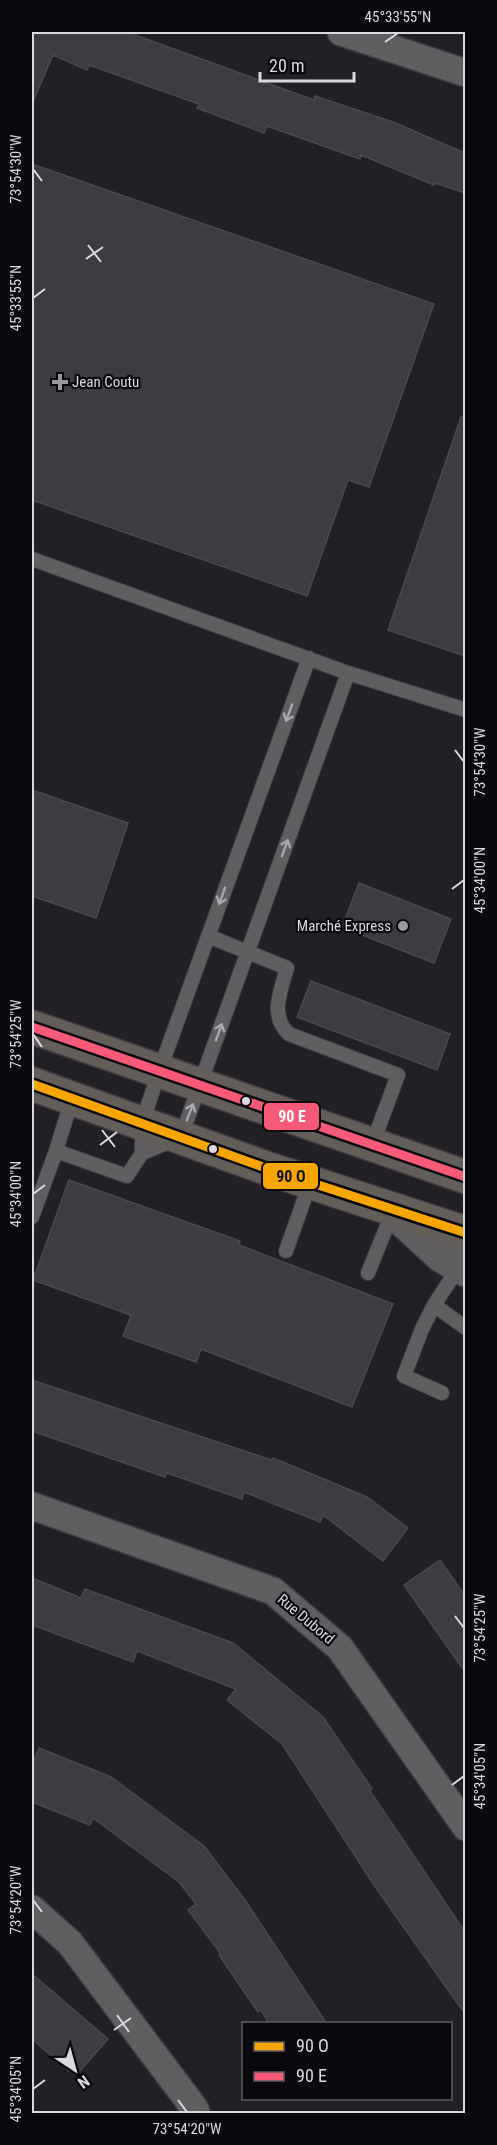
<svg xmlns="http://www.w3.org/2000/svg" width="497" height="2145" viewBox="0 0 497 2145" font-family="'Roboto Condensed',sans-serif">
	<style>
		.building { fill: #3e3c40; stroke: #4a484c; stroke-width: 1.5 }
		.lines { fill: none; stroke-linecap: round; stroke-linejoin: round }
		.lane-casing { stroke: #3d3b40; stroke-width: 16 }
		.street-casing { stroke: #3d3b40; stroke-width: 30 }
		.secondary-casing { stroke: #3d3b40; stroke-width: 36 }
		.primary-casing { stroke: #3d3b40; stroke-width: 36 }
		.lane { stroke: #605e61; stroke-width: 14 }
		.street { stroke: #605e61; stroke-width: 27 }
		.secondary { stroke: #605e61; stroke-width: 33 }
		.primary { stroke: #645e5a; stroke-width: 33 }
		.bus-1-casing { stroke: #0b090d; stroke-width: 14 }
		.bus-2-casing { stroke: #0b090d; stroke-width: 14 }
		.bus-1 { stroke: #f7a600; stroke-width: 9 }
		.bus-2 { stroke: #f75a77; stroke-width: 9 }
		.oneway { stroke: #aaa8ac }
		.ticks { fill: none; stroke: #dbd9de; stroke-width: 2 }
		.poi-dot { fill: #9b989d; stroke: #0b090d; stroke-width: 2 }
		.bus-dot { fill: #dbd9de; stroke: #0b090d; stroke-width: 2 }
		.labels { text-anchor: middle; stroke-width: 4.5; stroke-linejoin: round; paint-order: stroke }
		.poi-label { font-size: 15px; fill: #dbd9de; stroke: #0b090d; text-anchor: start }
		.street-label { font-size: 15px; fill: #dbd9de; stroke: #0b090d }
		.line-badge { stroke: #0b090d; stroke-width: 2 }
		.badge-label { font-size: 16px; text-anchor: middle; font-weight: bold; fill: #fff }
		.pale-badge-label { font-size: 16px; text-anchor: middle; font-weight: bold; fill: #111 }
		.neatline { fill: none; stroke: #dbd9de; stroke-width: 2 }
		.ticks-label { font-size: 15px; text-anchor: middle; fill: #dbd9de }
	</style>
	<rect width="100%" height="100%" fill="#232025"/>
	<!-- building -->
	<path class="building" d="M32 32H127L314 100 315 96 393 122 465 153V193L435 183 434 185 361 155 360 159 267 126 264 133 197 108 199 104 89 65 87 70 53 55 32 104Z
		M32 164 434 304 369 487 348 480 307 596 32 500Z
		M461 417H465V656L388 630Z
		M32 790 128 823 96 918 32 896Z
		M359 883 451 919 434 963 342 927Z
		M311 981 450 1034 437 1070 297 1017Z
		M69 1180 240 1241 239 1245 393 1304 352 1407 201 1349 196 1362 123 1336 131 1315 33 1280Z
		M32 1380 272 1460 273 1458 367 1497 408 1528 383 1561 323 1515 320 1522 244 1492 242 1499 167 1473 165 1477 32 1431Z
		M440 1560 465 1596V1672L404 1585Z
		M32 1578 81 1598 85 1589 233 1643 323 1717 372 1789 370 1791 465 1932V2014L376 1888 282 1744 227 1700 236 1689 137 1651 133 1662 32 1625Z
		M39 1748 111 1777 204 1846 245 1900 327 2024H269L261 2010 258 2012 219 1955 221 1954 188 1910 196 1904 179 1882 93 1818 90 1825 32 1802V1766Z
		M32 1974 108 2039 79 2072 73 2066 69 2071 32 2039Z"/>
	<g class="lines">
		<!-- lane casing -->
		<g class="lane-casing">
			<path id="lane" d="M32 559 348 673 466 710
				M208 936 287 968C281 990 269 1016 289 1034L398 1075 372 1145
				M72 1099 56 1151 127 1176 142 1153V1123L159 1072 309 658
				M142 1153 181 1137 348 673
				M32 1217 56 1151
				M286 1251 310 1183
				M368 1273 393 1211
				M434 1305 466 1328
				M442 1393 404 1376 422 1329 434 1305 460 1265"/>
		</g>
		<!-- street casing -->
		<g class="street-casing">
			<path id="street" d="M341 32 466 73
				M32 1506 273 1591 340 1648 466 1827
				M32 1909 70 1943 195 2109 196 2114"/>
		</g>
		<!-- secondary casing -->
		<g class="secondary-casing">
			<path id="secondary" d="M393 1211 442 1256 466 1270"/>
		</g>
		<!-- primary casing -->
		<g class="primary-casing">
			<path id="primary" d="M32 1027 466 1177
				M32 1084 266 1168 466 1233"/>
		</g>
		<!-- lane -->
		<use href="#lane" class="lane"/>
		<!-- street -->
		<use href="#street" class="street"/>
		<!-- secondary -->
		<use href="#secondary" class="secondary"/>
		<!-- primary -->
		<use href="#primary" class="primary"/>
		<!-- bus-1 casing -->
		<g class="bus-1-casing">
			<path id="bus-1" d="M32 1084 266 1168 466 1233"/>
		</g>
		<!-- bus-2 casing -->
		<g class="bus-2-casing">
			<path id="bus-2" d="M32 1027 466 1177"/>
		</g>
		<!-- bus-1 -->
		<use href="#bus-1" class="bus-1"/>
		<!-- bus-2 -->
		<use href="#bus-2" class="bus-2"/>
	</g>
	<!-- one-way arrows -->
	<defs><path id="oneway-shaft" d="M-6 0H5M1.5-3L5.5 0L1.5 3" fill="none" stroke-width="1.6" stroke-linecap="round" stroke-linejoin="round" transform="scale(1.5)"/></defs>
	<g class="oneway">
		<use href="#oneway-shaft" transform="translate(289 713) rotate(110)"/>
		<use href="#oneway-shaft" transform="translate(285 848) rotate(-70)"/>
		<use href="#oneway-shaft" transform="translate(222 896) rotate(110)"/>
		<use href="#oneway-shaft" transform="translate(219 1032) rotate(-70)"/>
		<use href="#oneway-shaft" transform="translate(190 1112) rotate(-69)"/>
	</g>
	<!-- ticks -->
	<path class="ticks" d="M385 42 398 33M33 169 42 181M88 245 101 262M86 259 103 247M33 298 45 289M455 750 464 762M452 889 464 880M33 1034 42 1047M102 1130 115 1147M100 1145 117 1132M33 1194 45 1185M455 1616 464 1628M452 1785 464 1776M33 1900 42 1912M117 2015 129 2032M114 2030 131 2018M33 2089 45 2080M178 2100 187 2112"/>
	<!-- markers -->
	<g class="poi-dot">
		<path d="M57 373h6v6h6v6h-6v6h-6v-6h-6v-6h6z"/>
		<circle cx="403" cy="926" r="6"/>
	</g>
	<g class="bus-dot">
		<circle cx="246" cy="1101" r="5"/>
		<circle cx="213" cy="1149" r="5"/>
	</g>
	<g class="labels">
		<!-- poi labels -->
		<g class="poi-label">
			<text x="72" y="387">Jean Coutu</text>
			<text x="391" y="931" text-anchor="end">Marché Express</text>
		</g>
		<!-- street labels -->
		<g class="street-label">
			<text transform="translate(306 1619) rotate(40)" y="5">Rue Dubord</text>
		</g>
	</g>
	<g class="line-badge">
		<rect x="263" y="1102" width="57" height="29" rx="6" fill="#f75a77"/>
		<rect x="262" y="1162" width="57" height="28" rx="6" fill="#f7a600"/>
	</g>
	<g class="badge-label">
		<text x="292" y="1122">90 E</text>
	</g>
	<g class="pale-badge-label">
		<text x="291" y="1182">90 O</text>
	</g>
	<!-- border -->
	<rect width="497" height="2145" fill="none" stroke="#0b090d" stroke-width="66"/>
	<!-- legend -->
	<rect x="242" y="2022" width="210" height="78" fill="#0b090d" stroke="#5e5c61" stroke-width="1.5"/>
	<rect x="254" y="2042" width="30" height="9" fill="#f7a600" stroke="#5e5c61" stroke-width="1.5"/>
	<text x="296" y="2052" font-size="18" fill="#dbd9de">90 O</text>
	<rect x="254" y="2072" width="30" height="9" fill="#f75a77" stroke="#5e5c61" stroke-width="1.5"/>
	<text x="296" y="2082" font-size="18" fill="#dbd9de">90 E</text>
	<!-- north arrow -->
	<g transform="translate(75 2070) rotate(144)" stroke="#0b090d" stroke-width="4.5" paint-order="stroke">
	<path d="M0-4.5L10 22L0 15L-10 22Z" fill="#dbd9de"/>
	<text y="-9" font-size="16" font-weight="bold" text-anchor="middle" fill="#dbd9de">N</text>
	</g>
	<!-- scale -->
	<path d="M260 72v9h94v-9" fill="none" stroke="#dbd9de" stroke-width="3"/>
	<text x="269" y="72" font-size="18" fill="#dbd9de" stroke="#0b090d" stroke-width="4.5" paint-order="stroke">20 m</text>
	<rect x="33" y="33" width="431" height="2079" class="neatline"/>
	<g class="ticks-label">
		<text x="398" y="22">45°33'55"N</text>
		<text transform="translate(16 169) rotate(-90)" y="5">73°54'30"W</text>
		<text transform="translate(16 298) rotate(-90)" y="5">45°33'55"N</text>
		<text transform="translate(480 762) rotate(-90)" y="5">73°54'30"W</text>
		<text transform="translate(480 880) rotate(-90)" y="5">45°34'00"N</text>
		<text transform="translate(16 1034) rotate(-90)" y="5">73°54'25"W</text>
		<text transform="translate(16 1194) rotate(-90)" y="5">45°34'00"N</text>
		<text transform="translate(480 1628) rotate(-90)" y="5">73°54'25"W</text>
		<text transform="translate(480 1776) rotate(-90)" y="5">45°34'05"N</text>
		<text transform="translate(16 1900) rotate(-90)" y="5">73°54'20"W</text>
		<text transform="translate(16 2089) rotate(-90)" y="5">45°34'05"N</text>
		<text x="187" y="2134">73°54'20"W</text>
	</g>
</svg>
